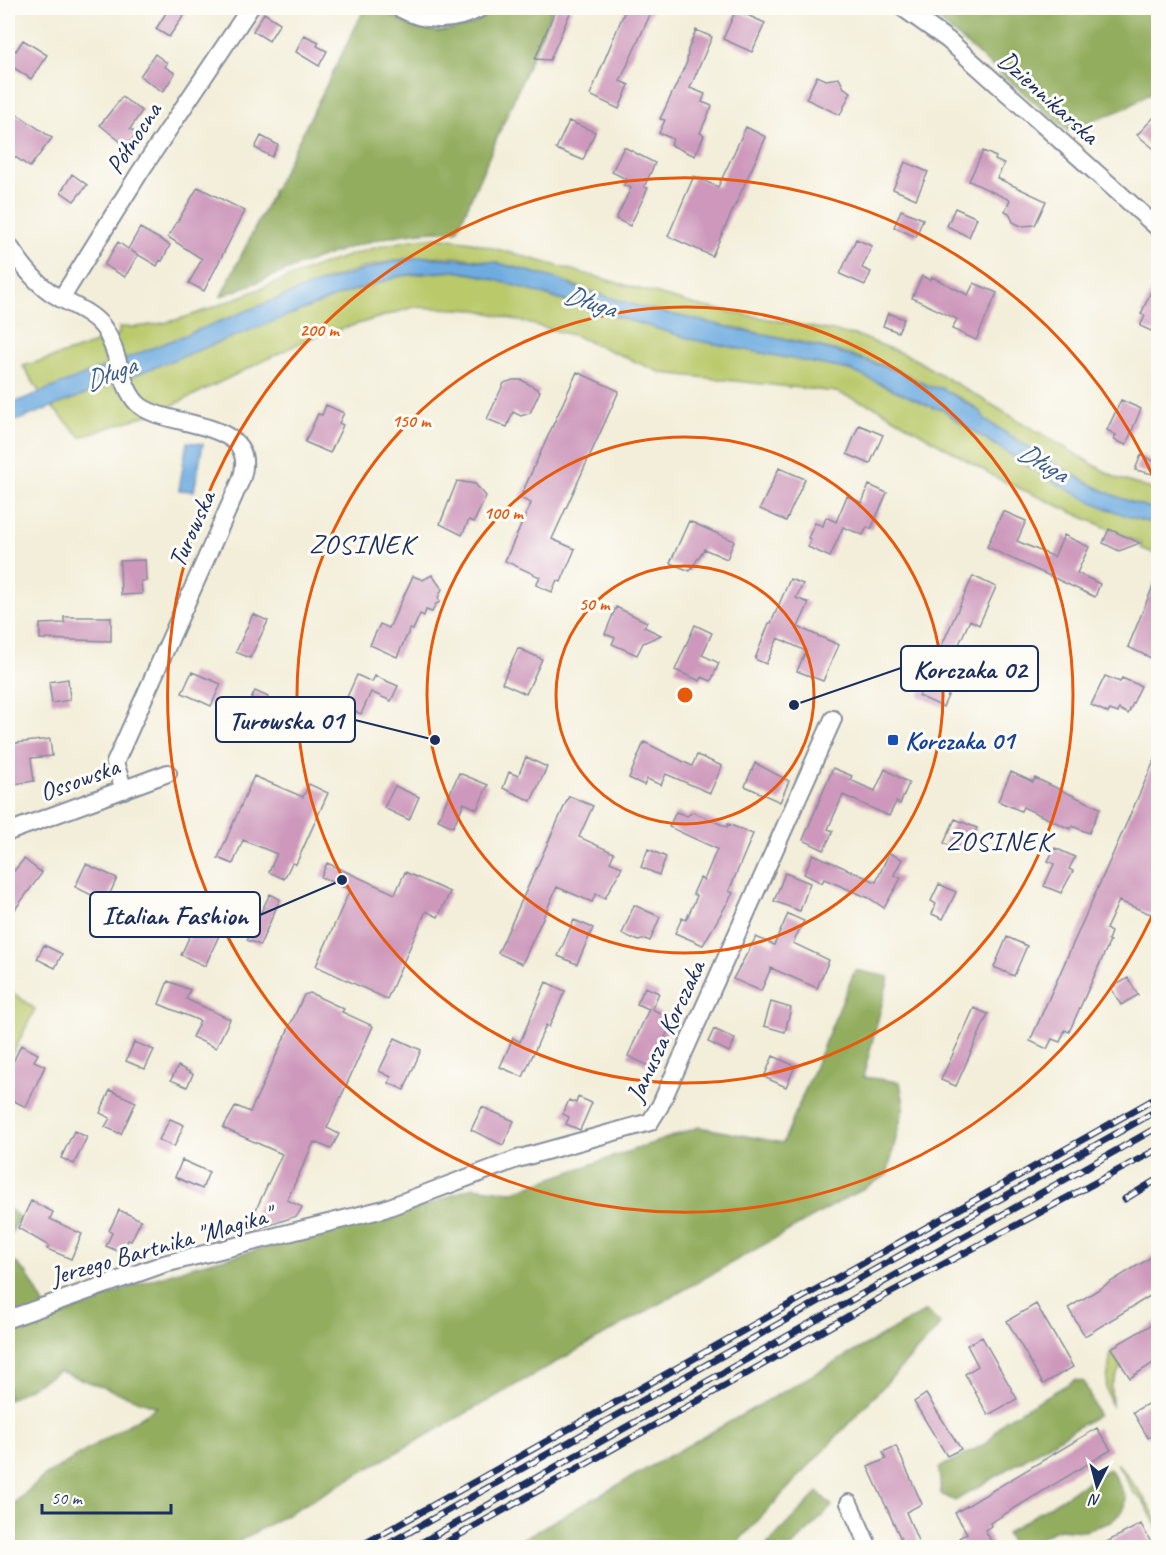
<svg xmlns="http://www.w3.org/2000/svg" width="1166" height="1555" viewBox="0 0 1166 1555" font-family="Caveat,sans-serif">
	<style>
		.green { fill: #bac96b; stroke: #6a7c64; stroke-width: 1.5 }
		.forest { fill: #93ad5f; stroke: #576e5e; stroke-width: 1.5 }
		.water { fill: #6eace0; stroke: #446e9f; stroke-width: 1.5 }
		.building { fill: #cd98bb }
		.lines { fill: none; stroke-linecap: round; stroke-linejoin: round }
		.street-casing { stroke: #878e9c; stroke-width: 20 }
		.street { stroke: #fff; stroke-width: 16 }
		.rail-casing { stroke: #1b2f5e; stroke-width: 7 }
		.rail { stroke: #fdfcf7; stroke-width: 4.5; stroke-dasharray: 14; stroke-linecap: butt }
		.ring { fill: none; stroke: #e8590c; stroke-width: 3 }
		.transit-dot { fill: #1a4fb4; stroke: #fdfcf7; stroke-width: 2 }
		.labels { text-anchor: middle; stroke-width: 6; stroke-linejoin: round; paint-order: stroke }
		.street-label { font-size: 26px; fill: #1b2f5e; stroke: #fdfcf7 }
		.transit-label { font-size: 26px; font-weight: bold; fill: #164399; stroke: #fdfcf7; text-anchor: start }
		.water-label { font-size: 27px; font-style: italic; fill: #385b8c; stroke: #fdfcf7 }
		.neighbourhood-label { font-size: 27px; letter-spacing: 1.5px; fill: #1b2f5e; stroke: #fdfcf7 }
		.centre { fill: #e8590c; stroke: #fdfcf7; stroke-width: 3 }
		.ring-label { font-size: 18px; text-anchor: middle; font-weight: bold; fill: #e8590c; stroke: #fdfcf7; stroke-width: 6; stroke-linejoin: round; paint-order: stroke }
		.leader { fill: none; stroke: #1b2f5e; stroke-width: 2 }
		.callout-dot { fill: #1b2f5e; stroke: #fdfcf7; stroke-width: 2 }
		.callout { fill: #fdfcf7; stroke: #1b2f5e; stroke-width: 2 }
		.callout-label { font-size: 27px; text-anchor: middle; font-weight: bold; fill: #1b2f5e }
	</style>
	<rect width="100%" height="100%" fill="#fdfcf7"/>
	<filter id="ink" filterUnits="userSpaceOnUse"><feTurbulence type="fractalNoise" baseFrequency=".0167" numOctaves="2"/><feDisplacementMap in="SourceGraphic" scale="12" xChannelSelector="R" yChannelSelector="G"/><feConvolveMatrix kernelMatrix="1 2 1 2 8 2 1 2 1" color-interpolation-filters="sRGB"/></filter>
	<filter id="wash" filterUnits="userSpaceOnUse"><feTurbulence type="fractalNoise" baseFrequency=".008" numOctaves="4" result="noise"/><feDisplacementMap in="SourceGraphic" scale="24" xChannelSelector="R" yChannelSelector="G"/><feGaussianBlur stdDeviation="1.35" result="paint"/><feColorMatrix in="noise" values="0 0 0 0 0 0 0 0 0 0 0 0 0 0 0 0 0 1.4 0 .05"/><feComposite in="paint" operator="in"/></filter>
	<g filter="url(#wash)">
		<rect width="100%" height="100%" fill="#f3eed9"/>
		<!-- green -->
		<path class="green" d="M437 237 472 242 700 306 859 336 911 357 1116 478 1158 491V509C1102 500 1035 450 985 420 976 402 949 392 931 387 920 384 910 376 900 371 878 363 855 356 833 350 771 333 708 325 646 308 573 289 502 252 423 257 365 261 309 287 256 308 184 337 112 365 40 393L23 366C56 357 87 347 119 334V327C165 329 204 311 247 294 308 270 371 242 437 237Z
			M455 271 499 279 562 301 695 340 850 370 934 408 943 409C955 422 974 431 989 441 1040 474 1098 513 1158 524V555L1141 548 1142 544 997 478 878 408 836 392 662 373 576 336 478 310 414 307 308 339 165 409 81 437 52 407 346 293 400 276Z
			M8 989 35 1009 8 1063Z
			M1111 1351 1121 1367 1111 1386 1112 1407 1106 1388Z
			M1117 1463C1128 1479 1159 1511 1158 1529L1144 1502 1133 1492Z
			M650 1540 669 1543V1547L633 1548Z"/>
		<!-- forest -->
		<path class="forest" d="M365 8H379L410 26 438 32 472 25 498 8H553L457 231C374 227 297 269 221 296Z
			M924 8H1158V88L1128 107 1068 131Z
			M855 970 889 977 863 1077 900 1082 904 1105 887 1175 229 1547H8V1509L43 1477 157 1407 59 1371 8 1400V1255L27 1274 52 1319 135 1285 198 1265 418 1209 473 1187 512 1192 699 1127 783 1143Z
			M8 1208 19 1217 8 1241Z
			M926 1311 940 1324 936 1330 733 1547H669L668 1543 650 1540 633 1548 508 1547Z
			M1075 1380 1084 1382 1098 1415 955 1501 941 1494 939 1468 987 1443 1005 1420Z
			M1110 1468 1125 1496 1124 1509 1111 1522 1084 1531 1059 1529 1023 1545H1013L1006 1533Z
			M818 1492 832 1506 792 1547H765Z"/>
		<!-- water -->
		<path class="water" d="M423 257 494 262 561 280 577 288 643 308 831 350 900 372 930 387 942 388 981 412 985 420C1035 450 1102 500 1158 509V524C1098 513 1040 474 989 441 974 431 955 422 943 409L934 408 850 370 695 340 479 275 455 271 422 273 400 276 346 293 8 424V405L307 287 391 262Z
			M187 442 203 444 194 491 179 490Z"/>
		<g id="blocks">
			<!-- building -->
			<path class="building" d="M169 8H189L169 37 156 29Z
				M556 8H572L550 60 535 59Z
				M626 8H653L620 81 629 85 619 109 590 95Z
				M736 10 765 23 752 52 723 39Z
				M264 13 280 23 269 41 253 31Z
				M696 30 712 37 690 88 705 94 702 102 712 106 700 133 704 135 695 156 671 145 673 139 659 133 665 120 660 119 687 62 688 50Z
				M304 35 319 42 317 46 327 51 319 66 296 52Z
				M23 40 47 55 31 79 8 64V46L16 51Z
				M155 54 167 63 165 67 175 73 163 92 140 76Z
				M817 76 826 80 839 78 844 88 851 92 840 115 806 99Z
				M122 97 142 111 130 129 136 133 127 147 100 125Z
				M8 108 52 138 30 167 8 152Z
				M1158 113V152L1137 135Z
				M569 121 595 132 583 160 556 149Z
				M746 127 766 137 712 256 668 236 694 176 718 187Z
				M261 136 278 145 272 157 255 148Z
				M624 147 655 163 644 187 648 188 630 226 616 219 631 188 624 185 626 179 612 172Z
				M983 151 996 157 995 160 1004 164 997 178 1046 201 1035 225 1021 226 1013 222 1009 213 1005 211 1010 200 969 181Z
				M905 162 928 172 916 199 893 189Z
				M72 174 87 185 74 201 61 192Z
				M198 187 245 211 204 291 189 283 202 259 168 237Z
				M955 208 977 218 969 237 947 226Z
				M901 210 923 219 916 237 894 227Z
				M140 228 170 245 162 261 160 260 157 266 130 250 138 255 125 277 104 265 118 242 128 249Z
				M856 239 872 246 862 268 871 272 865 285 840 274Z
				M922 276 930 280 932 277 968 295 974 283 997 293 976 340 952 329 957 319 912 298Z
				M1158 276V334L1140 326 1145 316 1141 314Z
				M888 313 904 319 898 332 883 326Z
				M577 372 619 391 552 539 575 549 561 582 557 580 552 592 536 585 540 577 505 561 531 503 520 498Z
				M513 380H522L540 391 530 413 521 416 513 412 507 427 487 419 504 383Z
				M1121 400 1141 409 1126 445 1114 440 1116 435 1107 430Z
				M326 405 344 413 339 423 343 425 330 453 305 442 318 414 322 415Z
				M859 425 883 435 870 464 847 454Z
				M1141 455 1158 463V475L1135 470Z
				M779 468 805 479 786 521 760 509Z
				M457 481 475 484 486 496 474 522 469 520 462 535 440 524Z
				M869 485 887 493 871 529 867 527 863 535 843 527 830 557 808 547 811 539 808 538 815 523 823 526 826 517 836 522 847 496 862 503Z
				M1003 511 1026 521 1017 541 1054 557 1064 535 1089 547 1077 573 1100 584 1095 597 987 547Z
				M689 521 734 541 727 559 704 549 690 571 670 563Z
				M1109 529 1140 543 1119 551 1103 543Z
				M145 560 146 581H141L142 594 121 595 120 561Z
				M1158 574V647L1153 659 1128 647Z
				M432 575 442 589 438 598 440 602 436 604 432 612 426 610 424 616 420 614 413 630 410 629 397 657 370 645 380 624 389 628 413 576 423 580Z
				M973 576 996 587 979 625 970 620 955 653 965 657 943 707 919 696Z
				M790 579 803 584 796 598 809 603 798 627 839 645 823 681 797 671 806 651 778 638 766 664 755 659 769 623H771Z
				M616 607 647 622 644 627 661 635 643 643 637 655 612 644 615 638 605 634Z
				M253 614 268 621 250 658 236 652Z
				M64 617H111V641L40 639V624L64 623Z
				M695 625 712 633 702 655 719 663 711 681 702 677 700 681 675 670Z
				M518 648 542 659 526 694 502 683Z
				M192 672 221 684 211 706 182 693Z
				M357 675 372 682 375 676 398 686 391 701 371 692 361 714 343 706Z
				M1105 676 1120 682 1122 678 1141 686 1128 714 1119 709 1118 713 1110 710 1108 713 1091 705Z
				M68 679 70 700 52 703 49 682Z
				M255 691 268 697 266 702 277 707 267 731 241 720Z
				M50 739 52 756 31 758 34 781 8 785V744Z
				M644 742 692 766 697 755 722 766 710 793 666 774 661 785 647 779 644 785 629 778Z
				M1158 752V904L1153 915 1119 901 1106 929 1111 932 1108 940 1110 941 1069 1032 1065 1030 1060 1042 1052 1039 1047 1049 1030 1041Z
				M526 757 547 767 531 801 503 788 509 772 518 776Z
				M755 763 789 781 780 802 745 786Z
				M833 768 852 776 850 780 875 791 885 769 909 783 900 804 896 802 889 816 843 795 828 829 833 831 824 850 803 840Z
				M1011 772 1033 782 1035 778 1100 808 1089 833 1072 826 1070 829 1023 807 1021 811 998 801Z
				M459 773 488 785 477 809 464 803 453 827 438 820Z
				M254 776 303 797 309 784 328 793 296 864 292 863 284 879 269 872 277 854 243 840 233 864 218 858Z
				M395 786 419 797 409 820 384 808Z
				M569 796 593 806 579 837 614 853 610 862 622 867 605 898 596 894 592 902 557 887 522 964 498 953Z
				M676 812 687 816 693 812 727 827 728 824 753 834 729 891 733 893 703 945 675 933 682 918 686 920 697 896 693 894 700 878 704 880 717 849 669 827Z
				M955 819 977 828 966 853 944 843Z
				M1055 848 1075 857 1069 869 1073 871 1061 893 1044 886 1054 864 1048 861Z
				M648 849 666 857 659 875 641 867Z
				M889 853 902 859 894 875 901 878 884 908 869 898 824 879 822 883 804 874 813 854 876 882Z
				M24 859 42 873 8 919V867L14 871Z
				M327 863 395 894 405 872 450 892 438 917 426 911 387 999 316 966 350 890 321 877Z
				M86 864 117 878 106 902 75 887Z
				M785 873 810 883 800 911 774 901Z
				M939 884 956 892 943 919 932 914 936 904 931 901Z
				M270 894 280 899 260 945 247 940Z
				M634 905 660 917 650 941 645 939 639 941 622 934Z
				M788 914 804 921 793 943 829 960 817 988 771 968 761 991 733 979 756 937 774 945Z
				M197 920 221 931 205 966 181 955Z
				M574 920 593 928 577 964 558 956Z
				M1007 937 1027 946 1014 976 994 967Z
				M44 945 62 954 55 968 37 959Z
				M1128 978 1138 995 1121 1005 1111 988Z
				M168 981 190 990 186 999 230 1019 216 1048 192 1037 200 1021 159 1004Z
				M546 982 565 991 549 1027 546 1025 523 1077 500 1067 513 1038 520 1042Z
				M645 987 659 993 652 1009 673 1020 651 1067 628 1056 649 1009 637 1004Z
				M310 993 344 1009 342 1012 373 1026 327 1128 339 1134 331 1149 314 1142 287 1200 302 1207 297 1216 245 1233 282 1154 223 1128 236 1106 250 1112 304 995Z
				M771 1002 791 1008 785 1032 764 1026Z
				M974 1008 988 1014 956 1086 941 1080Z
				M714 1029 735 1039 729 1052 708 1042Z
				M395 1038 421 1050 404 1090 389 1083 391 1077 379 1071Z
				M134 1042 154 1050 145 1069 126 1061Z
				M21 1045 38 1054 34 1061 45 1066 26 1107 8 1098V1073Z
				M773 1056 795 1066 786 1087 764 1077Z
				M178 1066 193 1074 187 1087 171 1080Z
				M110 1090 136 1102 121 1134 105 1127 110 1118 100 1113Z
				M578 1097 592 1103 580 1130 566 1124 569 1117 563 1114 569 1100 576 1103Z
				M482 1107 514 1121 503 1145 471 1130Z
				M170 1119 184 1125 174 1147 159 1140Z
				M74 1131 87 1137 74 1164 61 1158Z
				M182 1160 209 1172 202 1189 175 1177Z
				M31 1201 53 1212 50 1219 82 1234 71 1259 47 1249 49 1246 18 1228Z
				M119 1210 141 1220 131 1241 128 1240 122 1253 106 1246 112 1233 109 1231Z
				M1158 1253V1291L1085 1336 1068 1308Z
				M1036 1304 1073 1367 1043 1384 1007 1321Z
				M1158 1321V1360L1130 1378 1111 1348Z
				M982 1337 1017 1399 988 1415 965 1374 978 1366 967 1345Z
				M926 1394 961 1449 947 1456 914 1402Z
				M1158 1398V1432L1148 1438 1133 1412Z
				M1097 1428 1111 1450 990 1523 991 1526 985 1530 995 1548H965L959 1538 967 1533 955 1513Z
				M896 1446 922 1504 906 1512 921 1548H905L868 1467 886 1459 883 1452Z
				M1141 1524 1154 1548H1095Z"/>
		</g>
	</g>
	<g filter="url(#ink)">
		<use href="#blocks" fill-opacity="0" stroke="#878e9c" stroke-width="1.5"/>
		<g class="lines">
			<!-- street casing -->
			<g class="street-casing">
				<path id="street" d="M399 8C426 23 453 23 481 8
					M903 8 948 40 1158 228
					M8 244C20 262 32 279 50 292 67 304 90 310 103 327 118 347 120 385 137 403 163 430 263 416 241 480L115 763 124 790
					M61 299 140 172 250 8
					M8 832 168 773
					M8 1319 164 1264 384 1209 517 1159 650 1122 660 1106 833 719
					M849 1503 869 1548"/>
			</g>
			<!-- street -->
			<use href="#street" class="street"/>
			<!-- rail casing -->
			<g class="rail-casing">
				<path id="rail" d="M1125 1199 1158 1179
					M357 1548 1158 1097
					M381 1548 1158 1110
					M412 1548 1158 1127
					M436 1548 886 1295 1158 1149"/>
			</g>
			<!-- rail -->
			<use href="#rail" class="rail"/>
		</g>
	</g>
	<!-- distance rings -->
	<g class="ring">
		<circle cx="685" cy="695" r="129"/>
		<circle cx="685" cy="695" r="258"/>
		<circle cx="685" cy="695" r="388"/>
		<path d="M1157 905A517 517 0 1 1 1157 485"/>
	</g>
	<!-- markers -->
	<rect class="transit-dot" x="887" y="734" width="12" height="12" rx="3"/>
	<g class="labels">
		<!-- street labels -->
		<g class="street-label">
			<text transform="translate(1049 97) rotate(42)" y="9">Dziennikarska</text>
			<text transform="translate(133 138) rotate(-57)" y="9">Północna</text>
			<text transform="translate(191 529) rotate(-66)" y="9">Turowska</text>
			<text transform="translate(79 779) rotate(-20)" y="9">Ossowska</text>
			<text transform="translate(665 1031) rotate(-65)" y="9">Janusza Korczaka</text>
			<text transform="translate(161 1245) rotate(-16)" y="9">Jerzego Bartnika "Magika"</text>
		</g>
		<!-- transit labels -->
		<g class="transit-label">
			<text x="905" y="749">Korczaka 01</text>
		</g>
		<!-- water labels -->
		<g class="water-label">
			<text transform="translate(590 301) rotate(18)" y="9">Długa</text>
			<text transform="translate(110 373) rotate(-21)" y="9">Długa</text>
			<text transform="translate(1043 462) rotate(30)" y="9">Długa</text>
		</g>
		<!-- neighbourhood labels -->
		<g class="neighbourhood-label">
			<text x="362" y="553">ZOSINEK</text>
			<text x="999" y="850">ZOSINEK</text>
		</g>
	</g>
	<circle cx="685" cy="695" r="9" class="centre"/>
	<g class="ring-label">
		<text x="319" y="336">200 m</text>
		<text x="411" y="427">150 m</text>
		<text x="503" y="519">100 m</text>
		<text x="594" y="610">50 m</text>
	</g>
	<!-- callouts -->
	<path class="leader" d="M794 705L901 668M435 740L355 720M342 880L260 915"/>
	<g class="callout-dot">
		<circle cx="794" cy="705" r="6"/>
		<circle cx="435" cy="740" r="6"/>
		<circle cx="342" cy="880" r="6"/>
	</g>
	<g class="callout">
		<rect x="901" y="646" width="137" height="45" rx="6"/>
		<rect x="216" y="697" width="139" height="45" rx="6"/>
		<rect x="90" y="892" width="170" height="45" rx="6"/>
	</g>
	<g class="callout-label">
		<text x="970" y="678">Korczaka 02</text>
		<text x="286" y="729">Turowska 01</text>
		<text x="175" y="924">Italian Fashion</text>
	</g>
	<!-- margin -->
	<rect width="1166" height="1555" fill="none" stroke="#fdfcf7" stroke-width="30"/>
	<!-- north arrow -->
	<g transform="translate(1097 1486) rotate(186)" stroke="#fdfcf7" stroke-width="4.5" paint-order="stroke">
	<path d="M0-4.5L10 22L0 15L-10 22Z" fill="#1b2f5e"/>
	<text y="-9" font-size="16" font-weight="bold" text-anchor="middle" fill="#1b2f5e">N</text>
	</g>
	<!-- scale -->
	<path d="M42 1504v9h129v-9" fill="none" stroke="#1b2f5e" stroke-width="3"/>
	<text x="51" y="1504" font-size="18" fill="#1b2f5e" stroke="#fdfcf7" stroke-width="4.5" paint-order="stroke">50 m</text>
</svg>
